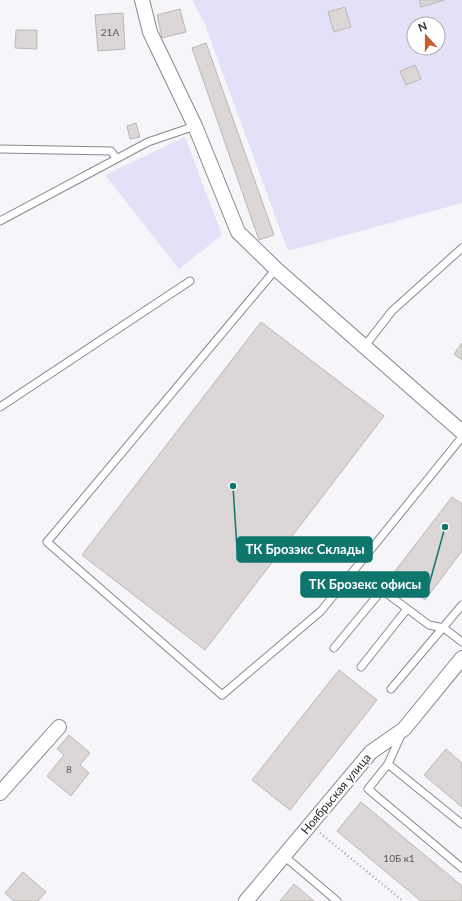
<svg xmlns="http://www.w3.org/2000/svg" width="462" height="901" viewBox="0 0 462 901" font-family="Lato,sans-serif">
	<style>
		.green { fill: #e3e1f7; fill-rule: evenodd }
		.building { fill: #dcd7d6; stroke: #bbb6b5 }
		.lines { fill: none; stroke-linecap: round; stroke-linejoin: round }
		.service-casing { stroke: #89888c; stroke-width: 9 }
		.minor-casing { stroke: #89888c; stroke-width: 16 }
		.path { stroke: #a3a2a6; stroke-width: 2.5; stroke-dasharray: 1 3; stroke-linecap: butt }
		.service { stroke: #fff; stroke-width: 7 }
		.minor { stroke: #fff; stroke-width: 14 }
		.labels { text-anchor: middle; stroke-width: 3.5; stroke-linejoin: round; paint-order: stroke }
		.number-label { font-size: 10px; fill: #585657 }
		.street-label { font-size: 12px; fill: #2c2b2d; stroke: #fff }
		.leader { fill: none; stroke: #0f766e; stroke-width: 1.5 }
		.callout-dot { fill: #0f766e; stroke: #fff; stroke-width: 1.5 }
		.callout { fill: #0f766e; stroke: #0f766e; stroke-width: 1.5 }
		.callout-label { font-size: 13px; text-anchor: middle; font-weight: bold; fill: #fff }
	</style>
	<rect width="100%" height="100%" fill="#f6f5fa"/>
	<!-- green -->
	<path class="green" d="M192 0H462V203L288 251 204 22ZM414 24H438V48H414Z
		M185 137 222 235 179 269 105 175Z"/>
	<!-- building -->
	<path class="building" d="M419 0H444L421 7Z
		M345 7 351 27 334 32 328 12Z
		M180 9 186 32 162 38 157 15Z
		M123 13 125 49 98 51 95 15Z
		M16 30H37V49L15 48Z
		M206 43 274 235 259 240 192 48Z
		M415 65 421 79 406 85 400 71Z
		M136 123 140 137 130 139 127 126Z
		M261 322 384 416 205 650 82 555Z
		M462 343V360L454 354Z
		M452 497 462 504V551L425 600 392 575Z
		M339 670 377 700 290 810 252 780Z
		M69 735 90 753 80 765 89 773 71 796 47 776 64 755 57 749Z
		M446 749 462 763V807L424 775Z
		M361 802 462 886V901H421L337 831Z
		M23 872 46 892 38 901H14L5 893Z
		M294 884 314 901H280Z"/>
	<g class="lines">
		<!-- service casing -->
		<g class="service-casing">
			<path id="service" d="M0 149 111 151 116 158
				M0 221 148 142 195 126
				M276 269 47 542 222 695 321 611 462 437
				M364 347 392 311 462 248
				M0 407 190 281
				M334 648 382 590 429 625 444 628 462 642
				M361 667 407 609
				M391 689 462 605
				M402 733 388 764 368 789 462 868
				M388 764 462 824
				M284 856 337 901"/>
		</g>
		<!-- minor casing -->
		<g class="minor-casing">
			<path id="minor" d="M142 0 150 32 195 126 238 232 276 269 462 432
				M0 793 59 727
				M246 901 371 752 404 729 462 658"/>
		</g>
		<!-- path -->
		<path class="path" d="M320 833 403 901"/>
		<!-- service -->
		<use href="#service" class="service"/>
		<!-- minor -->
		<use href="#minor" class="minor"/>
	</g>
	<g class="labels">
		<!-- number labels -->
		<g class="number-label">
			<text x="110" y="36">21А</text>
			<text x="69" y="773">8</text>
			<text x="399" y="862">10Б к1</text>
		</g>
		<!-- street labels -->
		<g class="street-label">
			<text transform="translate(336 794) rotate(-50)" y="4">Ноябрьская улица</text>
		</g>
	</g>
	<!-- callouts -->
	<path class="leader" d="M233 486L237 549M445 527L429 585"/>
	<g class="callout-dot">
		<circle cx="233" cy="486" r="4"/>
		<circle cx="445" cy="527" r="4"/>
	</g>
	<g class="callout">
		<rect x="237" y="537" width="135" height="25" rx="4"/>
		<rect x="301" y="572" width="128" height="25" rx="4"/>
	</g>
	<g class="callout-label">
		<text x="305" y="554">ТК Брозэкс Склады</text>
		<text x="365" y="589">ТК Брозекс офисы</text>
	</g>
	<!-- north arrow -->
	<g transform="translate(426 36) rotate(339)"><circle r="19" fill="#ffffff" stroke="#abaaab"/>
	<path d="M0-3L7 15L0 10L-7 15Z" fill="#c35c2f"/>
	<text y="-6" font-size="11" font-weight="bold" text-anchor="middle" fill="#2c2b2d">N</text>
	</g>
</svg>
